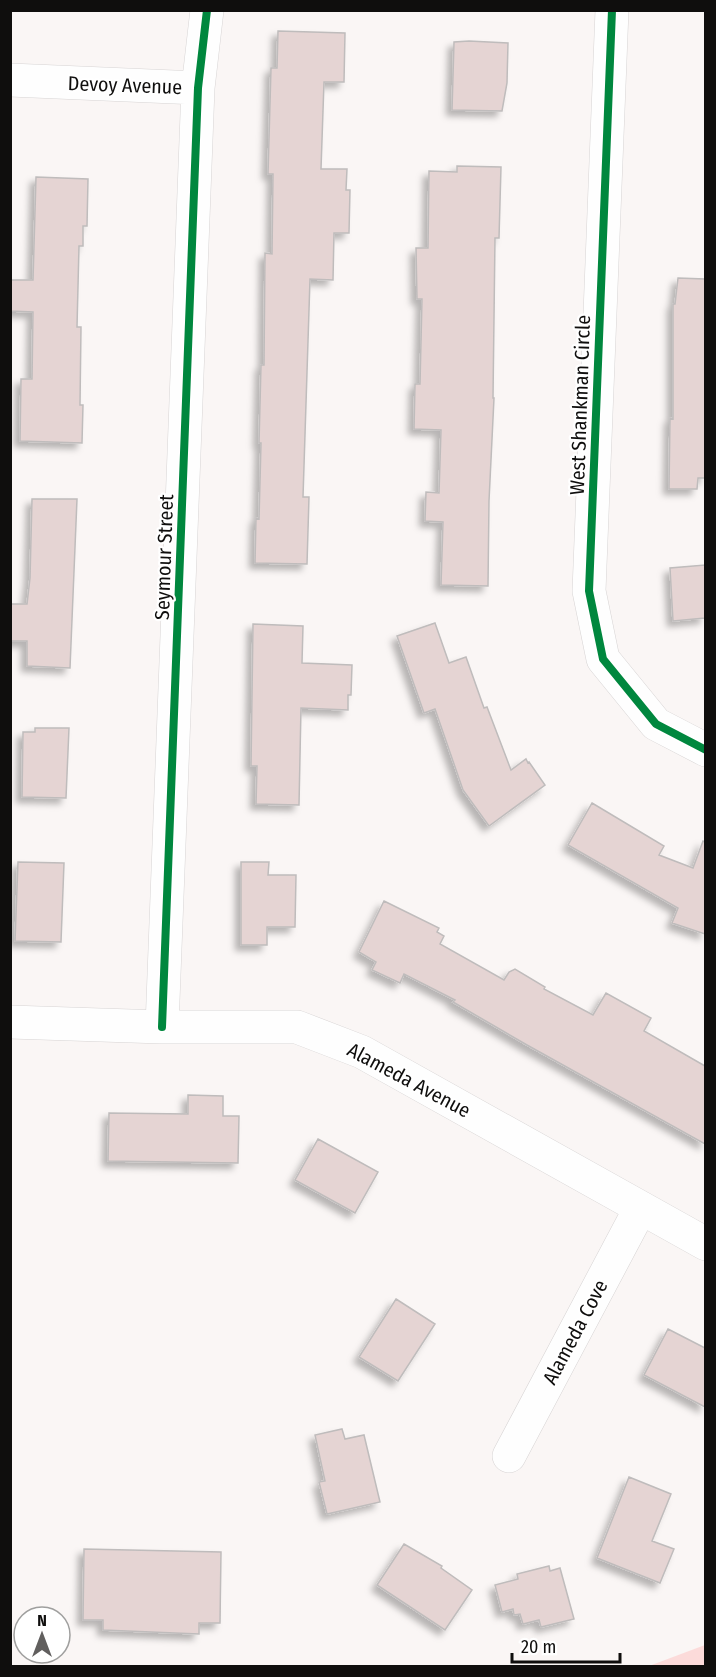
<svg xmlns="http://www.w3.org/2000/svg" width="716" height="1677" viewBox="0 0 716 1677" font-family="'Fira Sans Condensed',sans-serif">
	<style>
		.green { fill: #fcdbda }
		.building { fill: #e5d4d3; stroke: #bfbcbc; stroke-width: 1.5; filter: url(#shadow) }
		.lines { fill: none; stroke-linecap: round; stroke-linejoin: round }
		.minor-casing { stroke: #d7d4d4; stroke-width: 34 }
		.minor { stroke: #fefefe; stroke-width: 33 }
		.cycleway-casing { stroke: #fff; stroke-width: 11 }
		.cycleway { stroke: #00873e; stroke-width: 8 }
		.labels { text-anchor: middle; stroke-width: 4.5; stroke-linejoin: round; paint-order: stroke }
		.street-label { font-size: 20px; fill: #0f0e0d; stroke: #fff }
	</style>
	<defs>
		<filter id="shadow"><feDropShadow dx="-5.5" dy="5.5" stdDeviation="3" flood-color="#0004"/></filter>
	</defs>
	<rect width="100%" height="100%" fill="#faf6f5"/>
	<!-- green -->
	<path class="green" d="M705 1645V1666H649Z"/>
	<!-- building -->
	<path class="building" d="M278 31 345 33 344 82H324L321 169H347L346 190H350L349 233H334L333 280 310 279 303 497H309L307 564 255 563 256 518 259 519 261 443H259L261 365H264L265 253 272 254 273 174H268L271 68H277Z
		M469 41 508 43 507 83 502 111 452 110 454 42Z
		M457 166 501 167 499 238H495L493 398H494L489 501 488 586 441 585 443 522 425 521 426 492 439 493 441 430 414 429 415 384H420L422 299H417L416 248H428L429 171 457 172Z
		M36 177 88 179 87 226H83V246H79L77 327H81L80 405H83L82 443 20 441 21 379H32L33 312 10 311V280H33Z
		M678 278 705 279V478H698L697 489H669L670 418 673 419V304H675Z
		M32 499H77L70 668 27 666V641H10V604H27L30 578Z
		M705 565V618L673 621 670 568Z
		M435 623 449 663 466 657 484 708 487 707 511 770 526 759 528 763 529 762 545 785 489 826 463 790 435 709 424 713 397 636Z
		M253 624 303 626 302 663 352 665 351 695H348V710L301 708 299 805 256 804 257 766H251Z
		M35 728H69L66 798 22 797 23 732H35Z
		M592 803 664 846 659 855 693 868 703 841 705 842V934L672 923 678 908 568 845Z
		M18 862 64 863 61 942 15 941Z
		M241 862H269L268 875H296L295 927H267V945H241Z
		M384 901 439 928 437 932 444 936 440 944 504 980 509 972 515 969 545 987 544 989 593 1015 606 993 651 1018 644 1031 705 1066V1144L527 1045 453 1002 455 1000 404 974 400 983 372 970 376 962 359 952Z
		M188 1095 223 1096V1116H239L238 1163 108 1161 109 1113 188 1114Z
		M318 1139 378 1172 355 1213 295 1180Z
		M396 1299 435 1324 398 1381 359 1357Z
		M668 1329 705 1348V1407L644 1375Z
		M342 1429 345 1439 364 1435 380 1502 327 1514 319 1482 325 1481 315 1435Z
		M629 1477 671 1494 652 1541 674 1549 660 1583 597 1558Z
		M404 1544 442 1566 441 1568 472 1590 445 1630 377 1585Z
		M84 1549 221 1552 220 1623H199V1634L103 1630V1620H83Z
		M549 1566 550 1571 560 1568 574 1619 541 1627 539 1620 523 1624 520 1614 514 1615 513 1609 502 1612 495 1585 518 1579 517 1574Z"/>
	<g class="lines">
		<!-- minor casing -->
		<g class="minor-casing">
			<path id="minor" d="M612 10 589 591 603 659 656 724 706 750
				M10 80 198 88
				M10 1022 162 1027H297L362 1052 706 1244
				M162 1027 198 88 207 10
				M509 1456 640 1209"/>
		</g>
		<!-- minor -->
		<use href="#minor" class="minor"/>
		<!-- cycleway casing -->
		<g class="cycleway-casing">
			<path id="cycleway" d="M612 10 589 591 603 659 656 724 706 750
				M162 1027 198 88 207 10"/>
		</g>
		<!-- cycleway -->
		<use href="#cycleway" class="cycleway"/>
	</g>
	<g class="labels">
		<!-- street labels -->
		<g class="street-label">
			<text transform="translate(125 85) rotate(2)" y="7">Devoy Avenue</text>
			<text transform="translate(580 405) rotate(-88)" y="7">West Shankman Circle</text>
			<text transform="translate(164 557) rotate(-88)" y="7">Seymour Street</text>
			<text transform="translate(409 1080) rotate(28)" y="7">Alameda Avenue</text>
			<text transform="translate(575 1332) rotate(-62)" y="7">Alameda Cove</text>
		</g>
	</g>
	<!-- border -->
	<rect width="716" height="1677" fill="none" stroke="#0f0e0d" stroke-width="24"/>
	<!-- north arrow -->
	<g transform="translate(42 1635)"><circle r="28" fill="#ffffff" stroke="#9f9f9e" stroke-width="1.5"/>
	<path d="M0-4.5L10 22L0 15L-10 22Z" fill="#615f5e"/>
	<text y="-9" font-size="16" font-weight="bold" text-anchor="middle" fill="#0f0e0d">N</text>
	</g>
	<!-- scale -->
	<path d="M512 1653v9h108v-9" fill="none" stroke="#0f0e0d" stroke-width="3"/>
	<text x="521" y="1653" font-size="18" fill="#0f0e0d" stroke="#ffffff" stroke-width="4.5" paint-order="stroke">20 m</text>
</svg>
